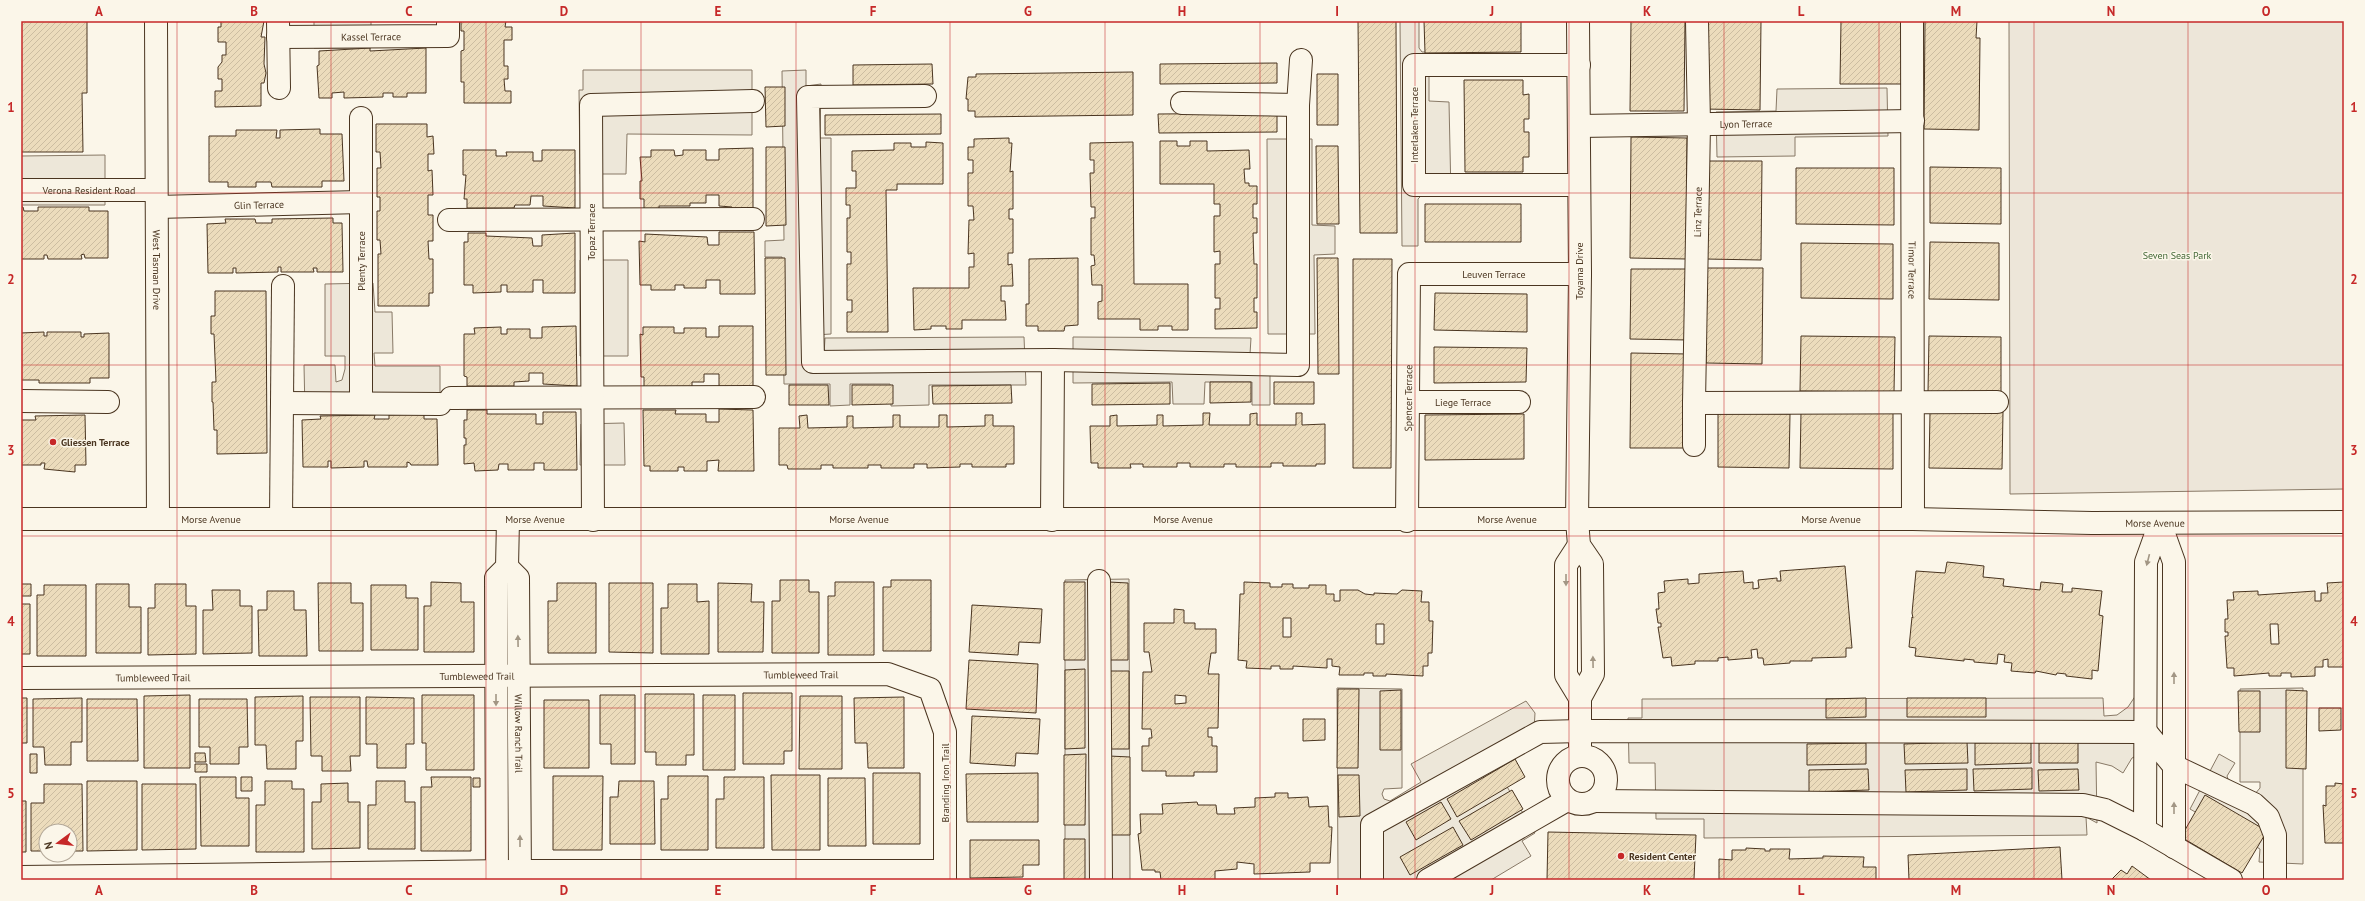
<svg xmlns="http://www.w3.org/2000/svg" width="2365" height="901" viewBox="0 0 2365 901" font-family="'PT Sans',sans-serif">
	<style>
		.green { fill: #ede6d9; stroke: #887966 }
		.parking { fill: #ede7d9; stroke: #887966 }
		.building { fill: url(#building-hatch); stroke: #4a3520; fill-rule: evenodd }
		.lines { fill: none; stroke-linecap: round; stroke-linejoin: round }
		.minor-casing { stroke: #4a3520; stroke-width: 24 }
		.minor { stroke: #fbf6e9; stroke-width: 22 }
		.oneway { fill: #a29684 }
		.grid { fill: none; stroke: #c62828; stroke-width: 1; stroke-opacity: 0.55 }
		.poi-dot { fill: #c62828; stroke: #fbf6e9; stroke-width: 1.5 }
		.labels { text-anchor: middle; stroke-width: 3; stroke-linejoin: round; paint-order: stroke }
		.street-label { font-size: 10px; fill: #4a3520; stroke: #fbf6e9 }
		.park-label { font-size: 10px; fill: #436837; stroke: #fbf6e9 }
		.poi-label { font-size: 10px; font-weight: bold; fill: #4a3520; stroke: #fbf6e9; text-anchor: start }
		.neatline { fill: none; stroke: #c62828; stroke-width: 1.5 }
		.grid-label { font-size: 13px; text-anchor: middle; font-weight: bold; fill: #c62828 }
	</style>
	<defs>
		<pattern id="building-hatch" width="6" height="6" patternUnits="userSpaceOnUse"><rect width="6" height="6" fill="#ecdcbc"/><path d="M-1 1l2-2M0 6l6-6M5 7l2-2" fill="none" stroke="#ccbda1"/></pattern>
	</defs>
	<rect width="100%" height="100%" fill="#fbf6e9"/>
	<!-- green -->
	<path class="green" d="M2009 21H2344V489L2010 494Z"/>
	<!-- parking -->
	<path class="parking" d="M314 21H371V48H314Z
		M1400 21H1419V48L1422 52H1429V101L1449 102 1451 196H1421L1418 199V246H1402Z
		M583 70H752V135L627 134 626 174H580L579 90H583Z
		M806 70V86L821 84 820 138H831V334L815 335 824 354 825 338 1024 337 1026 385H929V405L891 406 890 384H850V405L830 406V384H784L782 257H765V241L784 240 782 71Z
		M1887 88 1888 136 1795 137V156L1717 157 1716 112 1776 111 1777 89Z
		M1267 139H1312V225L1335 226V254L1314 255 1315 334H1268Z
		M105 155V205H21V156Z
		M580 260H628V356H580Z
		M373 283 375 312H392L393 353H374L375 366H440V412H305L304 365H335L336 382 342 380 345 369V356H325V284Z
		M1073 337 1251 338 1250 354 1270 355V405H1252V382H1205L1204 404H1173L1172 382 1073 383Z
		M624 423 625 465H580L581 424Z
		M1129 579 1130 880H1065V580Z
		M1337 688 1402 689V788L1384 789 1382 794 1384 799 1390 801 1421 782 1411 764 1526 701 1535 713 1533 748 1513 759 1522 776 1506 785 1535 833 1522 841 1531 856 1491 880H1338Z
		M2303 688V864L2259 862 2260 849 2190 809 2219 754 2235 763 2227 776 2229 782 2254 795 2260 788V782H2240V689Z
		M2136 695V756L2132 758 2123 773 2112 766 2096 762 2097 823 2086 817 2087 835 1704 838V819H1656L1655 763H1629L1628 718H1642V699L2103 698 2104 716 2117 715 2128 707Z"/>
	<!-- building -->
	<path class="building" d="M21 21H87V93H82L83 152H21Z
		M221 21H264L261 37H265L264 64 266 73 264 83H261V106L215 107V91H222V79H218V67L222 62V55H226V42H218V27H221Z
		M461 21H506L505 27H512V40H504V66H508V79H504L505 91H511V103H464V82H461V51L464 50V31H461Z
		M1358 21H1396L1397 233H1360Z
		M1424 21H1521V52L1425 53Z
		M1631 21H1685L1684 111H1630Z
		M1704 21H1761L1760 110 1704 109Z
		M1841 21H1905L1904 84H1840Z
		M1925 21H1977L1976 38H1980L1979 130 1924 129Z
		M370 48V51L426 48V93H407V97H393V93H383V97L344 98V92L332 93V98H319L317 66 319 65V51Z
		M1277 63V83L1160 84V64Z
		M932 64 933 84 853 85V65Z
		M1133 72V115L975 117V111H968V99H966L968 77H976V74Z
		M1317 74H1338V125H1317Z
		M1464 80H1523V95L1529 94V119H1524V132H1529V157H1523V172H1465Z
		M765 87H785V126L766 127Z
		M1277 113V132L1159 133 1158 114Z
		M941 114V134L825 135V115Z
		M376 124H427V137L433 136 434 154H428V171L432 170 433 195H428V215H433V241H428L429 259H433V293H429V306H378V254H381L380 240H377V211H380V197H377V168H381L380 152H376Z
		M320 129V134H342L344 181H322V187H272L271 182H256V187H228V182H209V136H236V130H277L276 138H280V130Z
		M1631 137 1687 138 1686 259 1630 258Z
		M1009 138V143H1012L1010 172 1013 171V209H1009V219H1013V253H1008V265L1012 264 1013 286H1001V301H1005L1006 320H962V329H946V326H931V329L914 330 913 288H969V267H974V253L968 254 969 220H974L973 206H968V173H973V160H968V147H974V139Z
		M1160 141H1177V146H1190V141H1207V151L1249 150 1250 169H1244L1245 183H1249V186H1257V204H1253V218H1257V233H1253L1254 264H1257V298H1254V312H1257V328L1215 329V309H1220V298H1215V264H1220V251L1214 252V216H1220V204H1214V184H1160Z
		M926 142 943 143V184H897V190H886L888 332H847V312H852V300H847V264H851V252H847V218H850V205H846V188H856V171H852V151L894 150V143H911V147H926Z
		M1133 142 1134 284H1188V330H1172V326H1158V330H1140V319H1098V302L1102 301V285H1092L1091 266 1095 265 1094 255H1091V218H1095V207H1091L1090 173H1094V160H1090V143Z
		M1316 146H1338L1339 224H1317Z
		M766 147H785L786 225 766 226Z
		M753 148V209H732V207L719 206V195H706V203H690V206H659V210H644V199H640V181H642L640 157H651V150H674L675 156 683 155V150H706V160H719V149Z
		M463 150H496V156H507L506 152H533V161H542V150H575V208L543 206V196H531L530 205H515L514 208H467V199H464L466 175H463Z
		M1706 161H1762L1761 260 1705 259Z
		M1930 167 2001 168V224L1930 223Z
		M1796 168H1894V225L1796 224Z
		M1425 204H1521V242H1425Z
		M21 207H23L24 211H38V207H89V211H108V258H85L84 254 81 255 82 259H48L47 255H44V259H21Z
		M333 218V223H342L343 272H317V268H313L314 272H281V267H278V272L236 273V268H233V273H208L207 224 226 223 225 219H255L256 223H272V219Z
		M719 232H754L755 294H720V280H706V288H684V285H675V290H651V285H640L639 241 645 242V234L707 237 708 245H719Z
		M468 233H486V236L532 238 533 246H542V235L575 233V293H543V280H533V292H507V285H501V292L473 293V285H464V242H468Z
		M1930 242 1999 243V300L1929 299Z
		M1801 243 1893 244V299L1801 298Z
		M765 258H785L786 375H766Z
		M1078 258V325L1065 326 1064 331H1038V326H1026V304H1029V259Z
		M1317 258H1338L1339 374H1318Z
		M1353 259H1392L1391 468H1353Z
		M1707 268H1763L1762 364 1706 363Z
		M1631 269H1689L1688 340 1630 339Z
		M215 291H266L267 453 217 454V430H214L213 402H212V382H216L214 334H211V316H215Z
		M1435 293 1527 294V332L1434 330Z
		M576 326 577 386 543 384V373H529V381L514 382V386H467V377L464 376V334H475L474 328 501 327V334H507V329H530V338H542V327Z
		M719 326H753V386L719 387V374H704V382H692V387H644V377H641L640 334 643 335V327H674V333H684V328H706V337H719Z
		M44 332V336H47V332H81V337H84V334L109 333V378H90V383H39V380H21V333Z
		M1801 336 1895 337 1894 392 1800 391Z
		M1929 336 2001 337V393L1928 392Z
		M1434 347 1527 348 1526 382 1434 383Z
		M1631 353 1688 354 1686 448H1630Z
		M1210 382H1251V402L1210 403Z
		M1274 382H1314V404H1274Z
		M1170 383V404L1092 405V384Z
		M789 385H828L829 405H789Z
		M852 385H893V404L852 405Z
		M1011 385 1012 403 933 404 932 386Z
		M719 409 753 410 754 471H718L719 460 707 461V471H684V467H678V471H650V466H644L643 410H676L675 414H706V422H719Z
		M467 410H487V414H536V424H543V412H576L577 470H544V463H534V470H508V464H499L498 470 475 471 474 463 464 464V445H466V438H464V420H467Z
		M1801 412 1893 413V469L1800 468Z
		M1930 412H2003L2002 469 1929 468Z
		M1203 413H1210L1209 425H1250V414L1257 413V425H1296V413H1302V425L1325 424V464H1316V466H1283V463H1271V467H1236V464H1224V467H1190V463H1177V467H1143V464H1130L1131 468H1098V463H1091L1090 426H1110V416L1117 415V426L1157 425V415H1163V426L1203 425Z
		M1718 413 1790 414 1789 468 1718 467Z
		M424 414V419H437L438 465H411L410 463 407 462V467H368L367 461H364V467L331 468V461H328V467H303L302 420 321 419 320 416 375 415 374 419H389V415Z
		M1524 414V459L1425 460V415Z
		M85 415 86 465H75V472L44 469 45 463H41V465H21V420H36L35 416Z
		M807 415 808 428 847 427V416H853V428L893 427V415H900V427H939V415H947V427L985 426V415H993V426H1014V464H1006V467H972V464H960V467L927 468V464H914V468H881V465H868V468H833V465H821V469H788L787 465H779V428H800L799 416Z
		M1947 562 1984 566 1983 577 2004 579 2003 586 2040 590 2041 582 2063 584 2062 592H2072V588L2102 591 2099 615 2103 616 2098 671 2092 670V679L2066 676V674L2057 673 2056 675 2036 671 2035 673 2011 671 2012 663 2004 662 2005 655 1998 654 1997 664 1974 662V660L1964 659V661L1915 656 1916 648 1909 647 1912 617 1913 618 1912 613 1916 571 1945 573Z
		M1845 566 1852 648H1846V657L1812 658V661H1790V663L1764 665 1763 658H1758L1757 649 1751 650 1752 658 1728 660V657L1718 658V661H1695V664L1672 666 1671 657 1663 658 1658 627H1661V623H1658L1656 609H1659L1658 593 1665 592 1664 581 1688 579V584L1699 583V574L1743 571 1744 583 1753 582V589L1759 588 1758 580 1777 578V581H1781L1780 571Z
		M780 580H809V592H819V653H772V601H780Z
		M891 580H931V651H883V587H891Z
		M431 582 461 583V602H474V652H424V606H431Z
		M835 582H874V655H828V596H835Z
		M1064 582H1085V660H1064Z
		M1109 582 1128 583V660H1109Z
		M1244 582 1270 583V587H1282V584H1293V588H1309V585H1326V594H1334V601H1340V590H1358L1365 594 1374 595V593L1397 594 1402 590 1422 591 1421 602H1429V621H1433L1432 653H1428V666H1423V676L1386 674V676H1373V673H1364V675H1339L1340 667 1332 666V659H1327V668L1293 666V669H1280V666H1271V669L1246 668 1247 661 1238 660 1240 594H1244ZM1283 618H1291V637H1283ZM1376 624H1384V644H1376Z
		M2344 582V667H2328V659L2323 660V667H2315V676L2291 677V673H2281V676H2269V673L2234 676V668H2227L2225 636H2228V632H2225V619H2228L2227 600H2234L2233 592 2258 591V595L2315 591V601H2321V593H2328L2327 583ZM2270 624H2278L2279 644H2271Z
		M318 583H351V603H363V651H319Z
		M557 583H596V653H548V601H557Z
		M609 583H653V653L609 652Z
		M718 583 752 584 751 602H764L763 652H718Z
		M21 584H31V596H21Z
		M96 584H129V607H141V653H96Z
		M155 584H186V606H196V654L148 655V608H155Z
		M668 584H697V602L709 601V654H661V608H668Z
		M44 585H86V656H37V595H44Z
		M371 585H406V598H418V650H371Z
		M212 590H240V606H252V653L203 654V610H213Z
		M267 591H294V610H306L307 656H259L258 610H267Z
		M21 604H30V654H21Z
		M972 605 1042 609 1040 643 1019 642 1018 655 969 652Z
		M1174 609 1184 610V623H1195V629H1216V653H1211L1208 674H1219L1218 728H1208V737H1212V746H1217V772H1194V776H1166V771H1142V746H1149V738H1152L1151 729H1142L1143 672H1152L1149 652H1144V623H1174ZM1175 695 1186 696V703L1175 704Z
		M969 660 1038 664 1036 713 966 709Z
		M1085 669V748L1065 749V670Z
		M1108 671H1129V749H1108Z
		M1338 689H1359L1358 768H1337Z
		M1401 690V750H1380V691Z
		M2286 690 2307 691 2306 769 2286 768Z
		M2238 691H2260V732H2239Z
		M743 693H792V751H784V764H743Z
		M645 694H694V755H686V765H656V752H645Z
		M190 695V768H144V696Z
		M422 695H474V770H426V743H422Z
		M600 695H635V764H611V744H600Z
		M703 695H735V770H703Z
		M303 696V741H296V769H267L266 745H255V697Z
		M800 696H842V769H799Z
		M310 697H360V756H350L351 771H322V756H311Z
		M366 697 414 698V744H406V768H377V744H366Z
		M904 697V768H868L867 743H855L854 698Z
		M21 698H27V743H21Z
		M82 698V742H71V765H45L44 747H33V699Z
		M1866 698V717L1826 718V699Z
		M1907 698H1986V717H1907Z
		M87 699H137L138 761H87Z
		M199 699H247L248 747H239V764H210V747H199Z
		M544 700H589V768H544Z
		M2319 708H2341V730L2319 731Z
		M972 716 1040 719 1038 754 1016 753 1015 766 970 763Z
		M1303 719H1325V740L1303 741Z
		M1967 742 1968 763 1905 764 1904 744Z
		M2031 742V763L1975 765V743Z
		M2039 742H2078V763H2039Z
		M1866 743V764L1807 765V744Z
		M195 753H205L206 762H195Z
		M30 754H37V773H30Z
		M1086 754 1085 825H1064V755Z
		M1109 756 1130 757V835H1108Z
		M1515 759 1525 777 1457 817 1447 799Z
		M195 764H207V772H195Z
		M2032 768V789L1974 791 1973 769Z
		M1868 769 1869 790 1809 792V770Z
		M1967 769V790L1906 792 1905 770Z
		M2078 769 2079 790 2039 791 2038 770Z
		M873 773H920V844H873Z
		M1038 773V822H967L966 774Z
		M771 775H820V850H772Z
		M1338 775H1359L1360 816 1339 817Z
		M553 776H603L602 850H553Z
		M668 776H708V850H661V799H668Z
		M200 777H236V798H249V846H201Z
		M241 777H252V791H241Z
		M431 777H471V851H421V787H432Z
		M724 777H764V848H716V799H724Z
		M473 778H480V787H473Z
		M828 778H865L866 846H828Z
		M87 781H137V850L87 851Z
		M265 781H292V789H304V852H256V805H265Z
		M376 781H405V802H415V849H368V805H376Z
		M619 781H654L655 844H610V797H618Z
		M348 783V802H360V848L312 849V802H321V784Z
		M2335 783 2344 784V843H2325L2323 805 2326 806V786H2335Z
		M44 784H82L83 851H70V831H46V851H31V803H44Z
		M142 784H196V849L142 850Z
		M1512 790 1523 809 1471 840 1459 821Z
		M1275 793H1288V798L1308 797 1309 807 1328 806 1329 827H1332L1330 863H1310V872L1254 874V864L1237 862V869L1215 871V880H1161L1160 872H1155V870H1142L1138 834 1141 833 1140 814H1163L1162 804 1197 802 1198 805H1216L1217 814H1235L1234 808 1255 807V798L1275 797Z
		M2205 795 2267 831 2242 873 2181 837Z
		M21 801H26V852H21Z
		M1441 802 1451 819 1416 840 1406 822Z
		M1453 827 1463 845 1410 875 1400 857Z
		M1548 832 1696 835 1694 879 1547 880Z
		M1064 839H1085V880H1064Z
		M970 840H1039V865H1023V877L970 878Z
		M2060 847 2062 880H1909L1908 855Z
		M1746 848 1765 849V851H1770V849H1790L1789 859 1823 858V856L1864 857 1863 867H1876V880H1719V859L1732 860V850H1746Z
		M2132 866 2151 880H2111L2121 870 2127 874Z"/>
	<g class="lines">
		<!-- minor casing -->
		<g class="minor-casing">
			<g id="minor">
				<path id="s1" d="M156 21 158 519"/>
				<path d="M278 21 279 88"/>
				<path d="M1578 21 1580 274 1577 520 1579 545 1592 564 1593 674 1580 698"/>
				<path id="s2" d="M1912 21 1913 519"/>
				<path id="s3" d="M278 37 448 36V21"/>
				<path d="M1579 65H1414V185H1579"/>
				<path d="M925 96 808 97 813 362 1053 360 1298 365V105L1301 60"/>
				<path d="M1182 103 1298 105"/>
				<path id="s4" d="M1579 126 1913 121"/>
				<path id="s5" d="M21 190H156"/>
				<path id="s6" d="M157 207 361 202"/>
				<path d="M449 220 753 219"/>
				<path d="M451 398 754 397"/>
				<path d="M21 401 108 402"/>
				<path id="s7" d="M1408 402H1519"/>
				<path d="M282 403 440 404"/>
				<path d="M361 403V118"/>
				<path id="s8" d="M1694 403 1699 124 1697 21"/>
				<path d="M1694 445V403L1997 402"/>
				<path id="s9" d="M21 519H1913L2092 523 2344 522"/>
				<path d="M281 519 283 286"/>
				<path d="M593 520 591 105 753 101"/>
				<path d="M1052 520 1053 360"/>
				<path id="s10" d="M1407 521 1409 274H1580"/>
				<path d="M2160 523 2174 562V847"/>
				<path d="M1579 545 1566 565V675L1580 698V756"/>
				<path id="s11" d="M507 567 518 578 520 880"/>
				<path d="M1099 581 1101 880"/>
				<path id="s12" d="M21 678 888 674 930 689 945 732V880"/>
				<circle cx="1582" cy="780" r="24"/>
				<path d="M1594 801 2083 805 2105 810 2145 830 2231 880"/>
				<path d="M2145 830 2146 562 2160 523"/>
				<path d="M21 877 520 871H945"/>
				<path d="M497 880 496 578 507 567 508 520"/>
				<path d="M1372 880V825L1540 732 1581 731 2146 732 2174 766 2254 804 2268 817 2275 835V880"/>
				<path d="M1428 880 1567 800"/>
			</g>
		</g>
		<!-- minor -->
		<use href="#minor" class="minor"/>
	</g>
	<!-- one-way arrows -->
	<defs><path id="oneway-solid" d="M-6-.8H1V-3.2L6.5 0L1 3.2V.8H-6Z"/></defs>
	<g class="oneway">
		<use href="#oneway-solid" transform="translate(2148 560) rotate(104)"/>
		<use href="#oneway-solid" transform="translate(1566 580) rotate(90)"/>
		<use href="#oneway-solid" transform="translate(518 641) rotate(-91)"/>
		<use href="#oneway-solid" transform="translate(1593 662) rotate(-91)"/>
		<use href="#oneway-solid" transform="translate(2174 678) rotate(-90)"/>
		<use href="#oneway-solid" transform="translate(496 700) rotate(90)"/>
		<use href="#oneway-solid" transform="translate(2174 808) rotate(-90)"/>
		<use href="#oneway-solid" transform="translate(520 841) rotate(-90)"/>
	</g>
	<!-- grid -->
	<path class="grid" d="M177 21V880M331 21V880M486 21V880M641 21V880M796 21V880M950 21V880M1105 21V880M1260 21V880M1415 21V880M1569 21V880M1724 21V880M1879 21V880M2034 21V880M2188 21V880M21 193H2344M21 365H2344M21 536H2344M21 708H2344"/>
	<!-- markers -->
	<g class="poi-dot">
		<circle cx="53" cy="442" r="4"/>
		<circle cx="1621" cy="856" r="4"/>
	</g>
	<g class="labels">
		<!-- street labels -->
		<g class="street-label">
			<text dy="4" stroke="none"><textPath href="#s3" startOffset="93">Kassel Terrace</textPath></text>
			<text dy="4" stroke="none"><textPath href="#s4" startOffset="167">Lyon Terrace</textPath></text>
			<text transform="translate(1414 125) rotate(-90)" y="4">Interlaken Terrace</text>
			<text dy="4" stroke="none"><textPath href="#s5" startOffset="68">Verona Resident Road</textPath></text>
			<text dy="4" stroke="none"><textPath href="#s6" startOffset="102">Glin Terrace</textPath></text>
			<text dy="4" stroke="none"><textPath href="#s8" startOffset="191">Linz Terrace</textPath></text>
			<text transform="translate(591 232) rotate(-90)" y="4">Topaz Terrace</text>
			<text transform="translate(361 261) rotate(-90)" y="4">Plenty Terrace</text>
			<text dy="4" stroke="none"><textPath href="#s1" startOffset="249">West Tasman Drive</textPath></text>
			<text dy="4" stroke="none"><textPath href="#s2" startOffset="249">Timor Terrace</textPath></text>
			<text transform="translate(1579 271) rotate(-90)" y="4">Toyama Drive</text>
			<text dy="4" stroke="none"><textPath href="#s10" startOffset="332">Leuven Terrace</textPath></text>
			<text dy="4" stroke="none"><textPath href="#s10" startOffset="123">Spencer Terrace</textPath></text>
			<text dy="4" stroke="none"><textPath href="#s7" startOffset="55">Liege Terrace</textPath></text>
			<text dy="4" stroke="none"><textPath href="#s9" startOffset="190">Morse Avenue</textPath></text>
			<text dy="4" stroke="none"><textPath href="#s9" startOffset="1810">Morse Avenue</textPath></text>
			<text dy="4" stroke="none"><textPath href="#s9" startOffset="514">Morse Avenue</textPath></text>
			<text dy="4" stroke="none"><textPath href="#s9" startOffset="838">Morse Avenue</textPath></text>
			<text dy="4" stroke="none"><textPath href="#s9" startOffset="1162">Morse Avenue</textPath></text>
			<text dy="4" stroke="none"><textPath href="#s9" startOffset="1486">Morse Avenue</textPath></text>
			<text dy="4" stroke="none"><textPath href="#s9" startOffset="2134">Morse Avenue</textPath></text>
			<text dy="4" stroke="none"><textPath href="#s12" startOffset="780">Tumbleweed Trail</textPath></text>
			<text dy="4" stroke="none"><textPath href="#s12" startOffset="456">Tumbleweed Trail</textPath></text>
			<text dy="4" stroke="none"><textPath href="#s12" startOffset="132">Tumbleweed Trail</textPath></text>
			<text dy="4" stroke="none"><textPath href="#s11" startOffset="171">Willow Ranch Trail</textPath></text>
			<text transform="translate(945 783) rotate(-90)" y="4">Branding Iron Trail</text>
		</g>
		<!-- park labels -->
		<g class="park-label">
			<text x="2177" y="259">Seven Seas Park</text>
		</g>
		<!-- poi labels -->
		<g class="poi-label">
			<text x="61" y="446">Gliessen Terrace</text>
			<text x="1629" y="860">Resident Center</text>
		</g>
	</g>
	<!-- border -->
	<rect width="2365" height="901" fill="none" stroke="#fbf6e9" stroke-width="44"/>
	<!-- north arrow -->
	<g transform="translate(58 843) rotate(255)"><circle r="19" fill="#fbf6e9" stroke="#b4a999"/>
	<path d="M0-3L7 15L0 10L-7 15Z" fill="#c62828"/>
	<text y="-6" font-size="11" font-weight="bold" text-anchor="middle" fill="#4a3520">N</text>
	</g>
	<rect x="22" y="22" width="2321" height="857" class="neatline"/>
	<g class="grid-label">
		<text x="99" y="16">A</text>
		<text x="254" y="16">B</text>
		<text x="409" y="16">C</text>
		<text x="564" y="16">D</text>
		<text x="718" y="16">E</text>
		<text x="873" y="16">F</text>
		<text x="1028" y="16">G</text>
		<text x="1182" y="16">H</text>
		<text x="1337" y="16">I</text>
		<text x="1492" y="16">J</text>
		<text x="1647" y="16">K</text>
		<text x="1801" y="16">L</text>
		<text x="1956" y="16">M</text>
		<text x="2111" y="16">N</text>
		<text x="2266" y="16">O</text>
		<text x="11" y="112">1</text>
		<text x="2354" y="112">1</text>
		<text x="11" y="284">2</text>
		<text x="2354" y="284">2</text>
		<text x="11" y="455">3</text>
		<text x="2354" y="455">3</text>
		<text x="11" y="626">4</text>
		<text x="2354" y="626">4</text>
		<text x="11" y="798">5</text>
		<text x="2354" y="798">5</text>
		<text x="99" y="895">A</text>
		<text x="254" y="895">B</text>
		<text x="409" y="895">C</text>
		<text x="564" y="895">D</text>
		<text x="718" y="895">E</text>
		<text x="873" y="895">F</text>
		<text x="1028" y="895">G</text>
		<text x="1182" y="895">H</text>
		<text x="1337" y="895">I</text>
		<text x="1492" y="895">J</text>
		<text x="1647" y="895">K</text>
		<text x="1801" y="895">L</text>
		<text x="1956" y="895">M</text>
		<text x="2111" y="895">N</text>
		<text x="2266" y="895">O</text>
	</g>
</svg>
